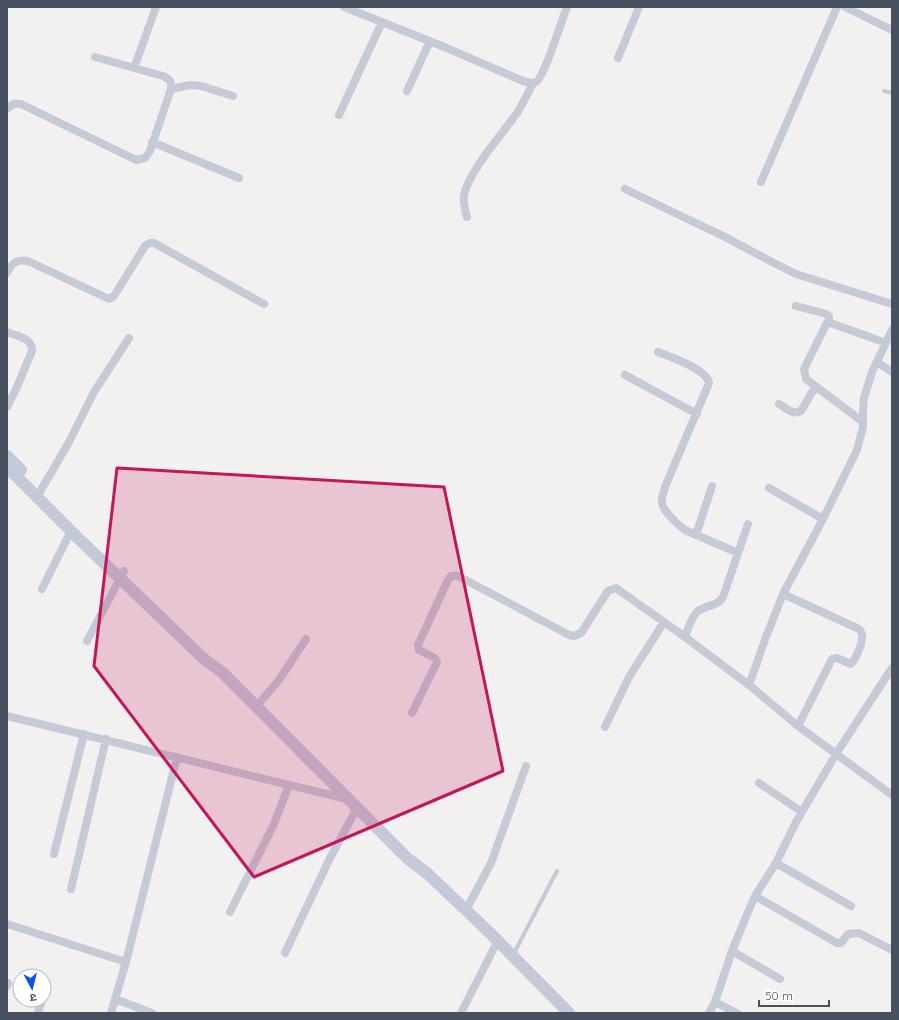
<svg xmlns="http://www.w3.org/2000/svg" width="899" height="1020" viewBox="0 0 899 1020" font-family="Quicksand,'Noto Sans Devanagari',sans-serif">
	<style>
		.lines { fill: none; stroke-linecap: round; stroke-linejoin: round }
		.lane { stroke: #c4cad6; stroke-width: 4 }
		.street { stroke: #c4cad6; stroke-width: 8 }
		.secondary { stroke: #c2cada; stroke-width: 12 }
		.marked { fill: #c2185b; fill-opacity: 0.2; stroke: #c2185b; stroke-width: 3; stroke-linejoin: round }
	</style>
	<rect width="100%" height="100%" fill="#f3f1f0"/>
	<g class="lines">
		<!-- lane -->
		<path class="lane" d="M884 91 892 93
			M513 955 557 871"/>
		<!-- street -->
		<path class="street" d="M344 7 442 46 523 81C527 82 532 84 536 82 544 78 562 19 567 7
			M845 7 892 30
			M618 58 639 7
			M134 68 156 7
			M171 89 190 85 201 86 233 96
			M407 91 430 41
			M7 109 13 104H21L132 158 137 160 145 158 150 151 171 89C172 82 170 79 163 76L95 57
			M339 115 382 22
			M152 142 239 178
			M761 182 837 7
			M625 189 723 236 774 263 796 274 892 304
			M467 217C465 210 463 203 464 195 469 171 502 134 517 113 523 104 528 93 533 83
			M7 273C12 263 16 259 28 261L109 299 114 296 145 246 150 243H154L264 304
			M796 306 826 314 829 316V319L804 369 806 379 863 422
			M828 322 886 343
			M7 332C17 336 33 338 32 351L17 387 7 407
			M658 352C670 357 707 369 709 383L665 487C664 492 661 497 662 503 663 511 678 525 685 530L738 553
			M877 362 892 372
			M625 375 697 414
			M779 404C786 408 794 416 801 411L815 387
			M769 488 823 519
			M37 497 69 442 94 392 129 338
			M696 535 712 486
			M42 589 71 531
			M783 594 859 629C867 636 857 657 851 664L837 658 832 659 798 726
			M685 637C688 629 691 617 698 611 707 605 718 606 723 597L748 524
			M87 641 124 571
			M749 685 766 637 783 594 823 519 857 450 863 427V411L864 398 872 372 892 330
			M256 707 279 680 306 639
			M412 713 437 662 435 658 419 650 418 645 448 580 451 576H458L511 604 569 635 574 636 581 633 608 591 616 588 685 637 749 685 798 726 892 795
			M7 716 347 799
			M605 727 629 677 664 622
			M759 783 802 812
			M54 854 84 734
			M776 863 851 906
			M71 889 106 739
			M755 896 837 943H841L848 934 859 933 892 950
			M466 910 491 863 526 766
			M230 912 274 824 289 785
			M7 924 126 962
			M732 951 780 979
			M285 953 330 858 357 808
			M7 986 8 983
			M115 999 152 1013
			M715 1002 737 1013
			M38 1013 42 1000
			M111 1013 126 962 177 757
			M461 1013 494 948
			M709 1013 715 1002 732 951 748 912 755 896 776 863 796 822 836 754 892 668"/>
		<!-- secondary -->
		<path class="secondary" d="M7 456 21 470
			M7 467 78 538 204 659 222 672 407 858 428 874 490 933 569 1013"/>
	</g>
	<!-- marked area -->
	<path class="marked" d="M117 468 444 487 503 771 254 877 94 666Z"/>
	<!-- border -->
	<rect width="899" height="1020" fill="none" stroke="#47505f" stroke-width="16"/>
	<!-- north arrow -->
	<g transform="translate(32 988) rotate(173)"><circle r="19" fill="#ffffff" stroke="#b5b9bf"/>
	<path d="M0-3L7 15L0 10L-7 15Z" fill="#0f50ee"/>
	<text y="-6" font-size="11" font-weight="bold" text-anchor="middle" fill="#47505f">उ</text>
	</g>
	<!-- scale -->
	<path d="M759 1000v6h70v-6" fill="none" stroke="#47505f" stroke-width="2"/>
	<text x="765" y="1000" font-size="12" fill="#47505f" stroke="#ffffff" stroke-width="3" paint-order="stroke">50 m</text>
</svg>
